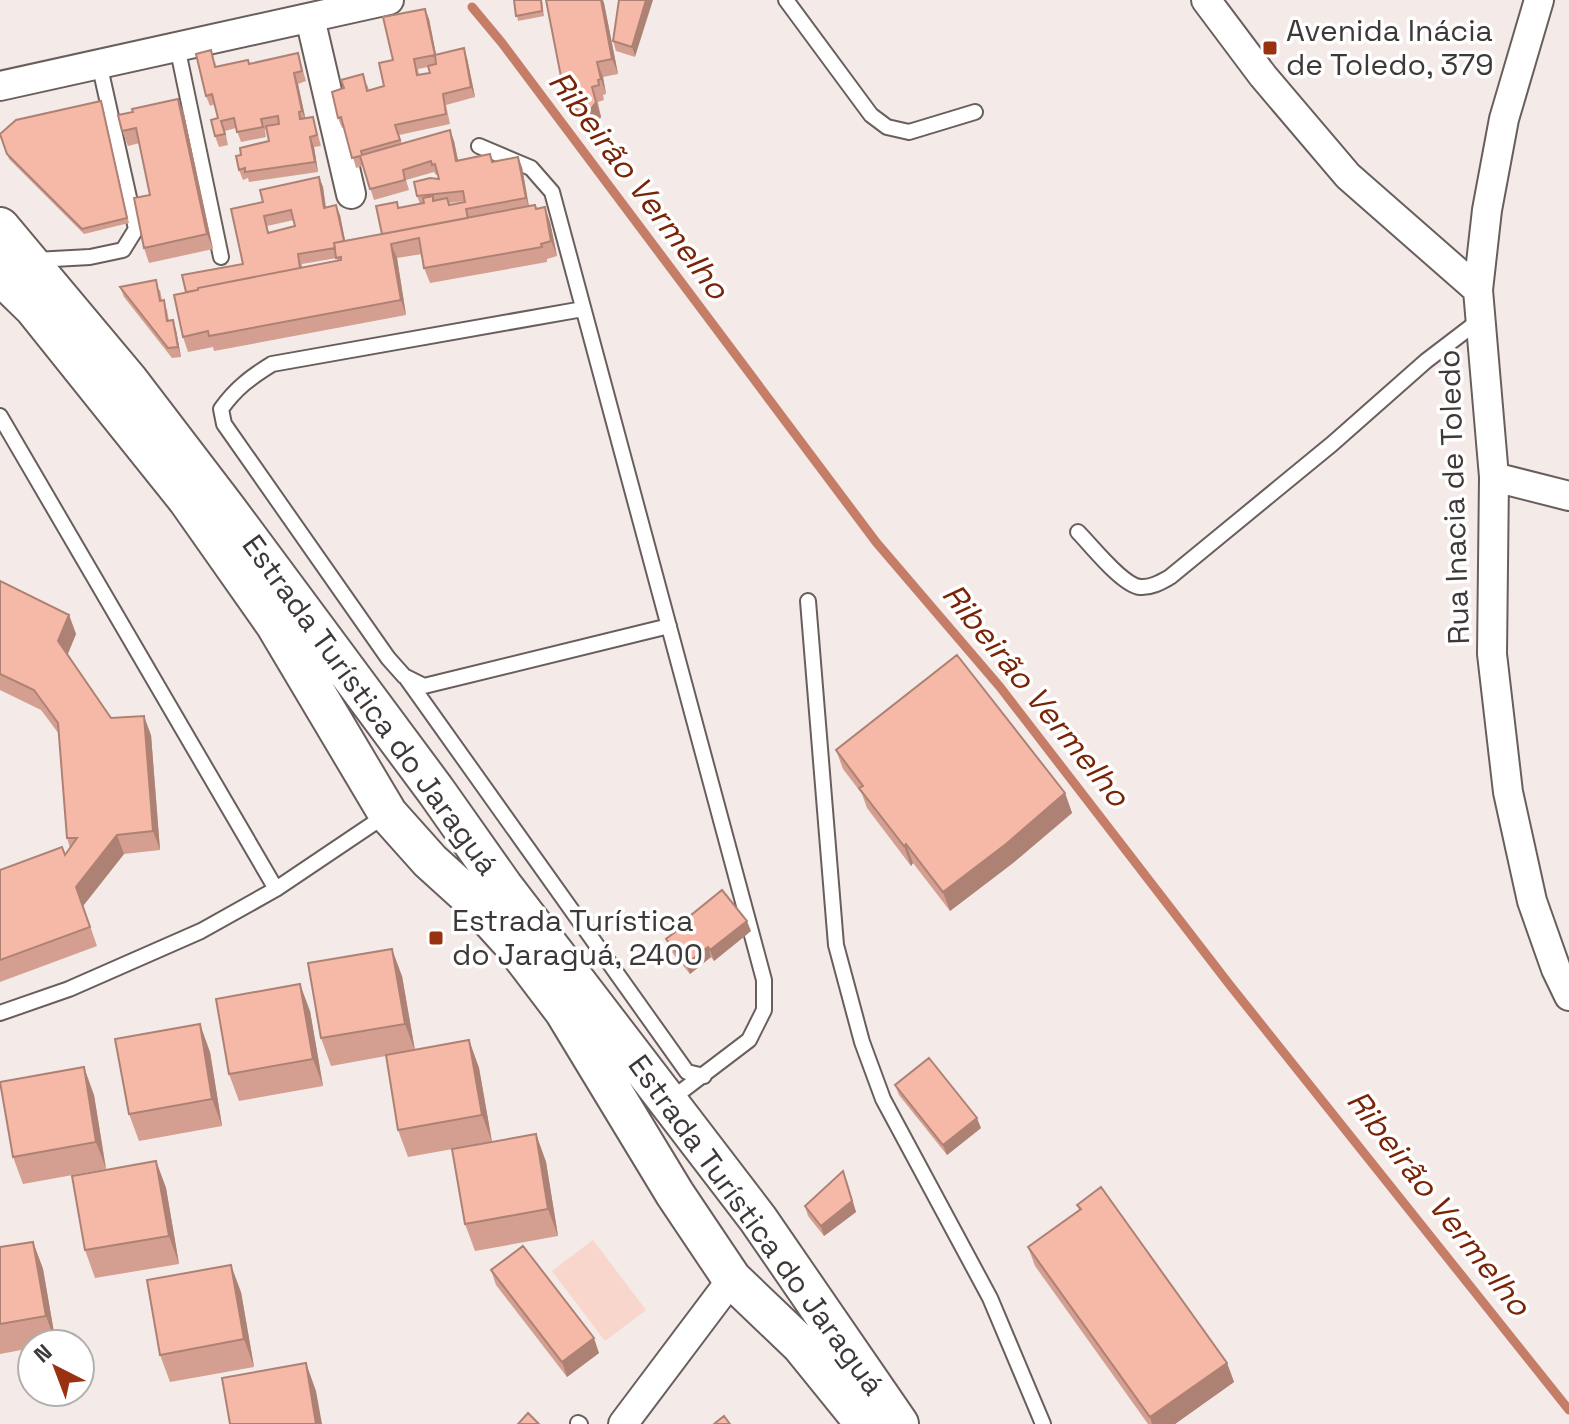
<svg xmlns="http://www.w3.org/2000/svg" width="1569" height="1424" viewBox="0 0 1569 1424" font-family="'Space Grotesk',sans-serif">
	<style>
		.green { fill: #f9d6cb }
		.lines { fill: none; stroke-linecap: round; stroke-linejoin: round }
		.stream { stroke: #c57d68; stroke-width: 9 }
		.service-casing { stroke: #685f5d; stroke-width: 18 }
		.minor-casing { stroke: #685f5d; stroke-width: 32 }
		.secondary-casing { stroke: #685f5d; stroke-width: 42 }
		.service { stroke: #fff; stroke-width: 14 }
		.minor { stroke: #fff; stroke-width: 28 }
		.secondary { stroke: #fff; stroke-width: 38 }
		.wall { fill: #d49f90; fill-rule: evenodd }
		.shaded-wall { fill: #ad8275 }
		.building { fill: #f7b9a7; stroke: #ad8275; stroke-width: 2; fill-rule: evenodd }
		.poi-dot { fill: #993211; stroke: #fff; stroke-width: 3 }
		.labels { text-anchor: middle; stroke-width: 7; stroke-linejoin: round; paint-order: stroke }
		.poi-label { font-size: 30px; fill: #3d3938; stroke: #fff; text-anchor: start }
		.street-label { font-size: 30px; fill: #3d3938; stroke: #fff }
		.water-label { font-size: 32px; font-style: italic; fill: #7a2407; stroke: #fff }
	</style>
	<rect width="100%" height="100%" fill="#f4eae7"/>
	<!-- green -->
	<path class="green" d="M593 1240 646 1310 605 1341 552 1271Z"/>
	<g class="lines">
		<!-- stream -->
		<path class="stream" d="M472 7 502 43 876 542 1000 687 1229 984 1569 1410"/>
		<!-- service casing -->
		<g class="service-casing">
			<path id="service" d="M786 0 871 115 887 127 909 132 975 112
				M177 46 221 257
				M479 146 531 168 552 192 764 980V1010L749 1040 670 1100
				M35 260 90 257 123 250 136 229 99 63
				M583 309 272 364C251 377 236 388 221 409L224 424 388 658 404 676 424 686 669 626
				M0 416 276 889
				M1078 532C1091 545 1122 585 1140 587 1151 588 1161 582 1170 577L1332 444 1426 361 1481 319
				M808 601 836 945 862 1042 883 1099 990 1298 1043 1424
				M407 679 687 1072 704 1076
				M0 1013 69 989 201 931 276 889 386 815
				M578 1423 580 1424"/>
		</g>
		<!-- minor casing -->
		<g class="minor-casing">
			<path id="minor" d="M1206 0 1263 76 1348 176 1478 290
				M1539 0 1504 119 1487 210 1478 290 1494 477 1492 654 1508 792 1532 901 1556 969 1569 996
				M310 18 351 194
				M0 86 389 0
				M1494 477 1569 496
				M623 1424 732 1279"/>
		</g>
		<!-- secondary casing -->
		<g class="secondary-casing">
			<path id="secondary" d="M0 227 129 381 226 508 436 791 503 886 758 1219 899 1424
				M0 275 34 308 187 499 275 624 388 814 430 861 473 900 513 944 564 1011 675 1194 732 1279 801 1345 865 1424"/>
		</g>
		<!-- service -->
		<use href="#service" class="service"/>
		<!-- minor -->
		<use href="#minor" class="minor"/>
		<!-- secondary -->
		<use href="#secondary" class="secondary"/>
	</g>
	<!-- wall -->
	<path class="wall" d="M514 0H542L544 16 518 21Z
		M619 0 635 57 616 51 613 41Z
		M604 3 618 74 603 77 606 94 603 95 604 100 598 102 601 117 590 134 572 111 563 87Z
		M425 9 429 19 436 54 467 58 475 97 446 105 450 124 399 135 402 144 454 141 458 160 490 154 493 162 522 167 529 206 536 209 550 222 557 256 547 259V262L430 283 424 268 422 254 397 258 406 315 214 351 213 347 188 352 183 337 186 292 243 264 263 202 319 177 323 187 326 207 340 215 345 240 382 234 399 208 420 204 417 196 439 179 438 175H436L434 172 406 180 409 190 374 200 363 166 356 168 344 127 342 128 338 118 367 84 369 90 384 86 393 60ZM428 67 430 73 419 75 418 69ZM465 201 450 205 449 203ZM294 220 295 226 269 233 267 226ZM337 258V261L302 267V264Z
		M298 53 306 81 298 84 305 118 316 127 321 146 314 147 318 172 249 182 248 178 243 180 239 170 241 155 269 141 266 129 265 130 266 137 241 142 236 128 225 131 228 145 219 147 215 136 218 118 215 104 210 106 206 96 215 61 216 67 250 64Z
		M178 99 184 114 213 249 149 263 144 248 150 195 140 143 128 146 122 131Z
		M103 107 129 223 84 234 9 159 0 135Z
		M120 287 160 290 162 300 167 310 169 321 176 330 181 357 172 358 124 297Z
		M0 581 69 615 76 634 68 654 111 718 151 735 160 850 124 854 83 906 97 946 0 982V870L65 855 70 848 67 838 59 734 41 710 0 690Z
		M836 750 1065 793 1072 813 1013 863 950 911 913 863 911 866 867 808 862 794 843 769Z
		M685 920 751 931 714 961 711 957 690 974 670 950 666 939 687 923Z
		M402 976 415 1050 469 1040 479 1068 492 1142 408 1157 398 1130 386 1056 331 1066 321 1038Z
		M310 1011 323 1086 239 1101 229 1074Z
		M210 1052 222 1126 139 1141 129 1114Z
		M895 1085 981 1128 947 1155 899 1095Z
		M94 1095 106 1169 23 1184 13 1157Z
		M536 1134 546 1162 558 1236 475 1251 465 1224Z
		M156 1161 166 1188 179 1264 95 1278 85 1250Z
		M847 1181 856 1212 824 1236 808 1216 805 1206Z
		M1077 1205 1227 1363 1234 1382 1175 1424H1148L1035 1266 1028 1247 1079 1210Z
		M33 1242 43 1269 56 1344H32V1348L0 1354V1247Z
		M491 1270 599 1353 567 1377 496 1285Z
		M241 1292 254 1367 170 1382 160 1355Z"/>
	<!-- shaded-wall -->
	<path class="shaded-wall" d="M601 0H603L604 3 618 74 612 59Z
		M646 0H653L635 57 632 47Z
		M425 9 429 19 438 65 435 55Z
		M464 48 467 58 475 97 471 87Z
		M597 62 603 77 606 94 601 79Z
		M294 73 298 84 306 121 302 111Z
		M592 87 601 117 590 134 584 119Z
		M178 99 184 114 213 249 207 234Z
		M450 130 454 141 460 171 456 161Z
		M310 137 314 147 318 172 315 162Z
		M518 157 522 167 529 208 526 198Z
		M319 177 323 187 327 218 324 208Z
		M336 205 340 215 348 256 345 246Z
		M545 207 550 222 557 256 551 241Z
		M391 244 397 258 406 315 401 300Z
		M173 320 176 330 181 357 178 347Z
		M69 615 76 634 65 660 58 641Z
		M144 716 151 735 160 850 153 831Z
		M1065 793 1072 813 1013 863 950 911 943 892Z
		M117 835 124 854 83 906 97 946 76 887Z
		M906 844 913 863 911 866 904 846Z
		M747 921 751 931 714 961 710 950Z
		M708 947 711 957 690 974 686 964Z
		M392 949 402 976 415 1051 405 1024Z
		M300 984 310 1011 323 1086 313 1059Z
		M200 1024 210 1052 222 1126 212 1099Z
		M469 1040 479 1068 492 1142 482 1115Z
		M84 1067 94 1095 106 1169 96 1142Z
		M977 1118 981 1128 947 1155 943 1145Z
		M536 1134 546 1162 558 1236 548 1209Z
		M156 1161 166 1188 179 1264 169 1236Z
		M843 1171 856 1212 824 1236 821 1226Z
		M33 1242 43 1269 56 1344 46 1316Z
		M231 1265 241 1292 254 1367 244 1339Z
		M594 1338 599 1353 567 1377 562 1362Z
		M306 1363 316 1391 322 1424H316Z
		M1227 1363 1234 1382 1175 1424H1152L1150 1417Z"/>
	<!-- building -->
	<path class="building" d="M514 0H541L542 11 516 16Z
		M546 0H601L612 59 597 62 601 79 598 80 599 85 592 87 596 102 584 119 567 96 573 86 563 87Z
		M619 0H646L632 47 613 41Z
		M425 9 435 55 414 59 417 75 430 73 428 66 436 64 435 55 464 48 471 87 443 94 446 114 395 125 400 140 361 151 362 155 450 130 456 161 490 154 492 162 518 157 526 198 466 209 468 218 382 234 376 206 397 202 398 208 424 203 423 198 433 196V201L447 198 449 205 465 202 463 191 417 196 414 182 430 178 439 179 435 164 432 165 431 161 403 170 405 180 370 189 360 156 352 158 341 117 338 118 332 92 344 88 341 80 363 74 367 91 384 86 379 63 393 60 383 17Z
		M211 50 215 67 248 60 249 64 298 53 302 71 294 73 302 111 299 112 300 119 313 117 317 135 310 137 315 162 245 172V168L239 170 236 156 241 155 240 148 269 141 266 126 279 124 278 116 261 119 263 127 237 132 234 118 221 121 225 134 215 136 211 120 218 118 212 94 206 96 196 54Z
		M178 99 207 234 144 248 134 198 150 195 136 128 122 131 118 115 133 112 132 109Z
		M101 101 127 218 82 229 7 154 0 134 16 120Z
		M319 177 324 208 336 205 344 241 334 243 335 248 298 254 300 268 198 288V290L186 292 182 275 243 264 231 209 263 202 260 190ZM291 210 295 226 268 233 264 216Z
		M535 205 536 209 545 207 551 241 541 244 542 247 424 268 419 238 391 244 401 300 209 336 208 331 183 337 174 295 198 290V288L341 260V257L336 258 334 243Z
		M156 280 160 301 164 300 167 321 173 320 178 347 168 348 120 287Z
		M0 581 69 615 58 641 111 718 144 716 153 831 117 835 76 887 90 927 0 960V870L62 847 65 855 77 838H67L58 723 34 690 0 674Z
		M957 655 1065 793 1006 844 943 892 906 844 904 846 859 788 863 786 836 750Z
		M722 890 747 921 710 950 708 947 686 964 666 939 688 922 685 920Z
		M392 949 405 1024 321 1038 308 963Z
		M300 984 313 1059 229 1074 216 999Z
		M200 1024 212 1099 129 1114 115 1039Z
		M469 1040 482 1115 398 1130 386 1055Z
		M929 1058 977 1118 943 1145 895 1085Z
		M84 1067 96 1142 13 1157 0 1082Z
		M536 1134 548 1209 465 1224 452 1149Z
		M156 1161 169 1236 85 1250 72 1176Z
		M843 1171 852 1201 821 1226 805 1206Z
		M1101 1187 1227 1363 1150 1417 1028 1247 1081 1209 1077 1205Z
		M33 1242 46 1316 0 1324V1247Z
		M523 1246 594 1338 562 1362 491 1270Z
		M231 1265 244 1339 160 1355 147 1280Z
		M306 1363 316 1424H230L222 1378Z
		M528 1413 539 1424H518Z
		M724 1416 730 1424H714Z"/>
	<!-- markers -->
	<g class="poi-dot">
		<rect x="1262" y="40" width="16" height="16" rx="4"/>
		<rect x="428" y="930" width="16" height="16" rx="4"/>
	</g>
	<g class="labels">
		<!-- poi labels -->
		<g class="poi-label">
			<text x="1286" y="41">Avenida Inácia<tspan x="1286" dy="34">de Toledo, 379</tspan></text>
			<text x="452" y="931">Estrada Turística<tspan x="452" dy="34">do Jaraguá, 2400</tspan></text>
		</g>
		<!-- street labels -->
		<g class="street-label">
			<text transform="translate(1454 497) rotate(-92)" y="10">Rua Inacia de Toledo</text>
			<text transform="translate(370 705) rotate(54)" y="10">Estrada Turística do Jaraguá</text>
			<text transform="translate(756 1225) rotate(54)" y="10">Estrada Turística do Jaraguá</text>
		</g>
		<!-- water labels -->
		<g class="water-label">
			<text transform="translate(639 185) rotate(53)" y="11">Ribeirão Vermelho</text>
			<text transform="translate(1036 695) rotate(51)" y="11">Ribeirão Vermelho</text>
			<text transform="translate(1439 1203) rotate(52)" y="11">Ribeirão Vermelho</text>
		</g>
	</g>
	<!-- north arrow -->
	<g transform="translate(56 1368) rotate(318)"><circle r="38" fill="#ffffff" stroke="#b1b0af" stroke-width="2"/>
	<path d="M0-6L14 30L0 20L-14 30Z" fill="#993211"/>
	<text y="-12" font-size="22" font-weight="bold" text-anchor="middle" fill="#3d3938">N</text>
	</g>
</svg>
